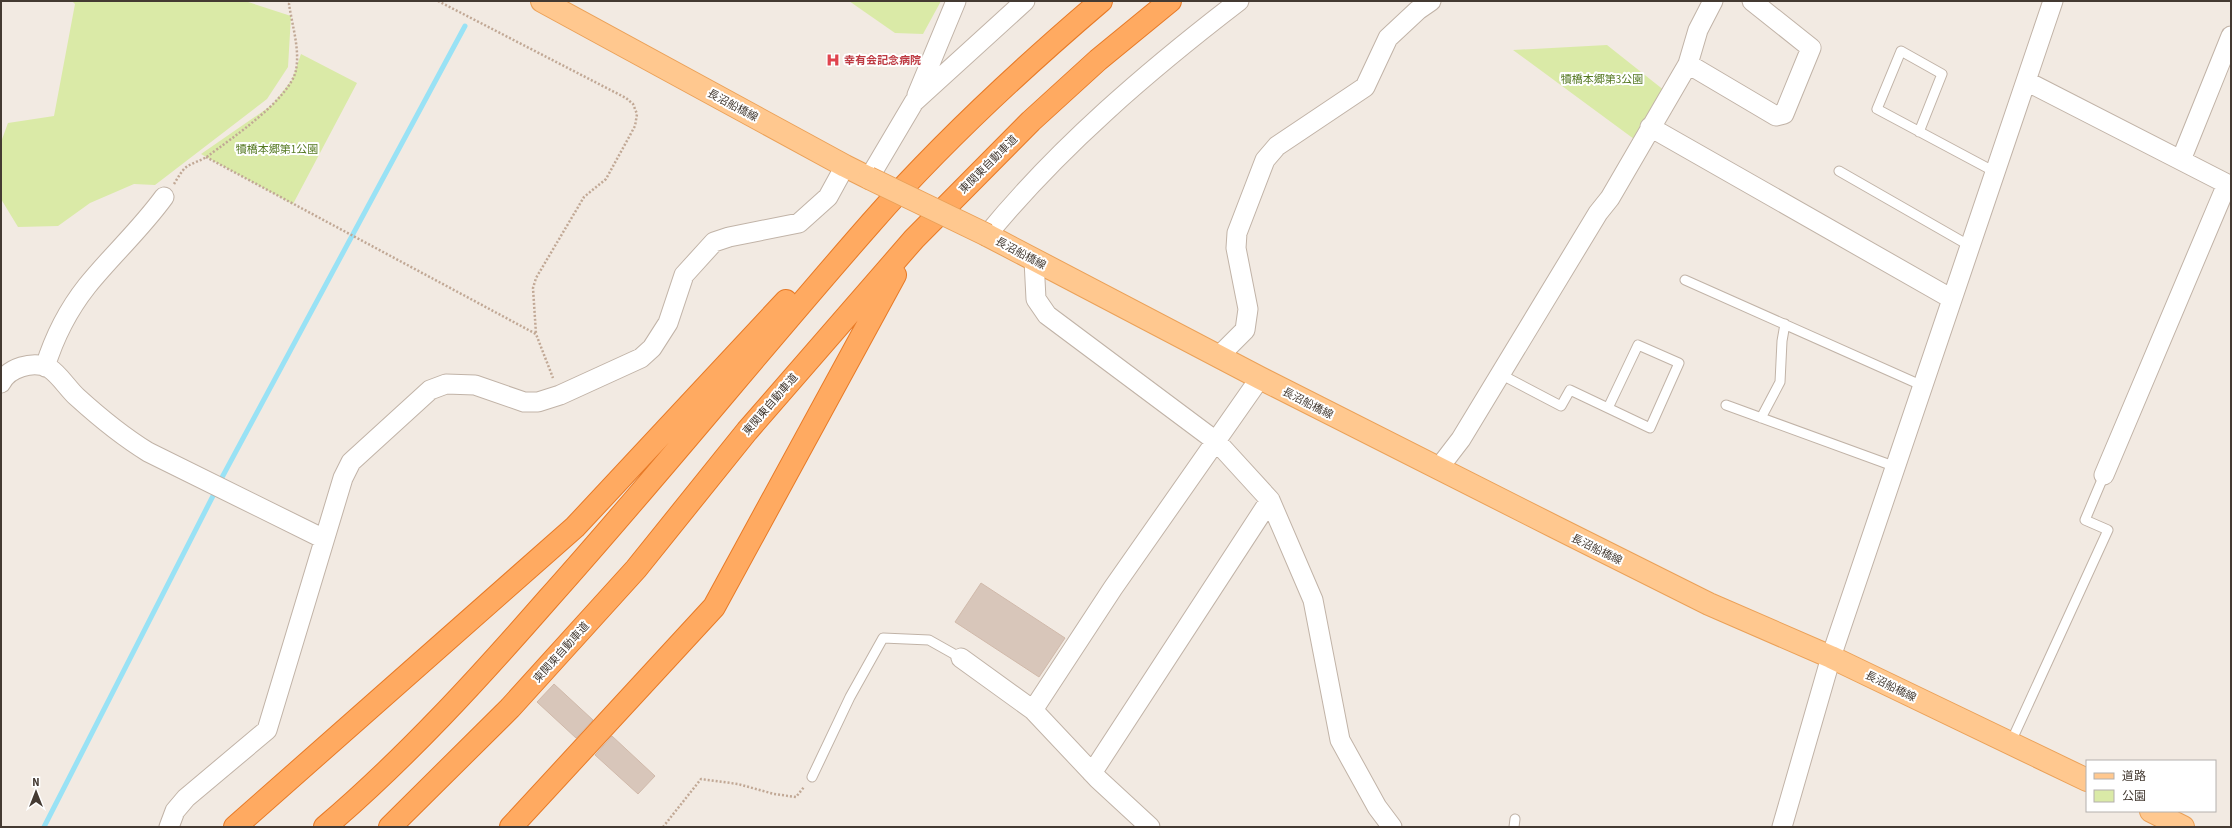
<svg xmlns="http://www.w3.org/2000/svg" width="2232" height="828" viewBox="0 0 2232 828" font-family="'Source Sans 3','Noto Sans JP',sans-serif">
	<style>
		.green { fill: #daeaa7 }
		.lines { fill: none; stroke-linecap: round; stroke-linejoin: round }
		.stream { stroke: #99e2f5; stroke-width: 5 }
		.building { fill: #d8c6ba; stroke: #d0b9aa }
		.service-casing { stroke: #c1b3a7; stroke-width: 11 }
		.minor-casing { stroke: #c1b3a7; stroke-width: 21 }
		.primary-casing { stroke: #eba158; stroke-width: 24 }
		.motorway-casing { stroke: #e77a27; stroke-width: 24 }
		.path { stroke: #c1a895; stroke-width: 2.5; stroke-dasharray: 2 2; stroke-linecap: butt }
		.service { stroke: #fff; stroke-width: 9 }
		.minor { stroke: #fff; stroke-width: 19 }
		.primary { stroke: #ffc88f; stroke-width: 22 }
		.motorway { stroke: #ffaa61; stroke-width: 22 }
		.primary-bridge-casing { stroke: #eba158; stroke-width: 24; stroke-linecap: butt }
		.primary-bridge { stroke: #ffc88f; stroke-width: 22 }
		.labels { text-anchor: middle; stroke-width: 4; stroke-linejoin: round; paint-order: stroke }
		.health-label { font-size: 11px; font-weight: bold; fill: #be3a42; stroke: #fff; text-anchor: start }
		.park-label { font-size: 11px; fill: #557923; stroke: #fff }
		.street-label { font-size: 11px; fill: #443a32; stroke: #fff }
	</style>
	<rect width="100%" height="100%" fill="#f2eae2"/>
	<!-- green -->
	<path class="green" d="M72 1H245L291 16 288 67 267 99 155 185 134 184 90 203 58 226 18 227 1 199V142L8 123 54 116 75 4Z
		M849 1H941L923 34 895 33Z
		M1607 45 1665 91 1634 139 1513 50Z
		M301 54 357 83 293 204 201 154 272 105 292 80Z"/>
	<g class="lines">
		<!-- stream -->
		<path class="stream" d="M219 483 465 26
			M44 827 216 490"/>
	</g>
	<!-- building -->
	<path class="building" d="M981 583 1065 638 1039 677 955 622Z
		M554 684 593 720 576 738 537 702Z
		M612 736 655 776 638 794 595 755Z"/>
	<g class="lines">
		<!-- service casing -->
		<g class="service-casing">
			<path id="service" d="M1919 132 1942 74 1901 51 1877 109 1995 172
				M1839 171 1970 246
				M1685 280 1923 386
				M1500 374 1561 406 1570 390 1650 428 1679 363 1638 345 1608 408
				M1726 405 1896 467
				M1761 418 1780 382 1782 341 1785 324
				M2010 744 2108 530 2085 520 2104 475
				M812 777 850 697 883 638 929 640 961 658
				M1514 827 1515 819"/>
		</g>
		<!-- minor casing -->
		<g class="minor-casing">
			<path id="minor" d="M1688 64 1776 116 1784 114 1811 48 1752 1
				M2026 81 2231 186
				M917 95 956 1
				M1650 127 1952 299
				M2181 160 2231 36
				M869 178 914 102 1025 1
				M987 235C1059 147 1149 70 1239 1
				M1034 260 1036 299 1047 315 1217 442 1270 500 1313 600 1340 740 1377 807 1392 827
				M1218 357 1245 330 1248 309 1236 248 1237 233 1265 160 1277 146 1365 87 1388 38 1418 10 1431 1
				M45 367C54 338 68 310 87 286 112 255 140 230 164 197
				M1 383C8 368 33 360 49 368 59 374 68 389 77 397 99 417 122 436 148 452L324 539
				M1438 469 1461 439 1598 213 1610 198 1688 64 1698 30 1713 1
				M2104 475 2227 184
				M961 658 1033 710 1098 779 1150 827
				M1033 710 1113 588 1260 378
				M1092 773 1270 500
				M169 827 175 811 186 798 267 730 343 478 351 462 430 390 446 384 475 385 524 402H538L560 395 641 358 652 348 668 323 684 275 714 242 729 237 799 223 828 197 845 166
				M1782 827 1831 657 2053 1"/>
		</g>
		<!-- primary casing -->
		<g class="primary-casing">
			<path id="primary" d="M542 1 845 166 869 178
				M987 235 1260 378 1555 527 1709 604 1831 657 2087 780
				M2151 811 2183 827"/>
		</g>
		<!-- motorway casing -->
		<g class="motorway-casing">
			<path id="motorway" d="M235 827 575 527 786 301
				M325 827C406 758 478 679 548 599 658 476 762 347 871 223 942 142 1020 70 1101 1
				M390 827 510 708 636 569 747 431 914 239 1031 121 1098 60 1170 1
				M511 827 714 607 895 275"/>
		</g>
		<!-- path -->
		<path class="path" d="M438 1 626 98 633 104 637 114 635 126 606 179 584 197 536 278 533 288 536 334
			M206 157 536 334 553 378
			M174 184C177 179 180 174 184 169 190 163 201 161 208 156 232 138 290 99 296 70 300 49 292 25 289 4L291 1
			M663 827 701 779 738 784 774 794 796 797 804 787"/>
		<!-- service -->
		<use href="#service" class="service"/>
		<!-- minor -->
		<use href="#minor" class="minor"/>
		<!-- primary -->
		<use href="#primary" class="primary"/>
		<!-- motorway -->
		<use href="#motorway" class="motorway"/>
		<!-- primary-bridge casing -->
		<g class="primary-bridge-casing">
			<path id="primary-bridge" d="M869 178 987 235"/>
		</g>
		<!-- primary-bridge -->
		<use href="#primary-bridge" class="primary-bridge"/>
	</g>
	<!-- icons -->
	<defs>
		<g id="hospital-bare" transform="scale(1.08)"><path d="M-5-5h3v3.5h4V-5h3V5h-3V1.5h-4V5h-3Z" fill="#e0444e" stroke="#fff" stroke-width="2.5" paint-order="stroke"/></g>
	</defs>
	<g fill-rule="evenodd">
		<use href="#hospital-bare" x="833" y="60"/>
	</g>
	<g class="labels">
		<!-- health labels -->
		<g class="health-label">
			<text x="844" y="64">幸有会記念病院</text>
		</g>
		<!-- park labels -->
		<g class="park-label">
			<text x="1602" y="83">犢橋本郷第3公園</text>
			<text x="277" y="153">犢橋本郷第1公園</text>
		</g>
		<!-- street labels -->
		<g class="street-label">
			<text transform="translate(733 105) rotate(28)" y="4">長沼船橋線</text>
			<text transform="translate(988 164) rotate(-45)" y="4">東関東自動車道</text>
			<text transform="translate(1021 253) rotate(28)" y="4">長沼船橋線</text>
			<text transform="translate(1308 403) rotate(27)" y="4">長沼船橋線</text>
			<text transform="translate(770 404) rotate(-49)" y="4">東関東自動車道</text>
			<text transform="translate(1597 549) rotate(26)" y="4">長沼船橋線</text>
			<text transform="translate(561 652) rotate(-48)" y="4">東関東自動車道</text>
			<text transform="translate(1891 686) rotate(26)" y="4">長沼船橋線</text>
		</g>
	</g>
	<!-- border -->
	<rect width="2232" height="828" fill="none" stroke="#443a32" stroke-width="4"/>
	<!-- legend -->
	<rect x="2086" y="760" width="130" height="52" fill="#ffffff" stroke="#b4b0ad"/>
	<rect x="2094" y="773" width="20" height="6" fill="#ffc88f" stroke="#b4b0ad"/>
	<text x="2122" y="780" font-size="12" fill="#443a32">道路</text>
	<rect x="2094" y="790" width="20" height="12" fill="#daeaa7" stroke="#b4b0ad"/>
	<text x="2122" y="800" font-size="12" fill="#443a32">公園</text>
	<!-- north arrow -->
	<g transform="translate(36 792)" stroke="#ffffff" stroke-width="3" paint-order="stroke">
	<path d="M0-3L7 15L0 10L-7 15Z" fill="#443a32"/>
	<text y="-6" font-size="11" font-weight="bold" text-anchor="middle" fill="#443a32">N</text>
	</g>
</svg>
